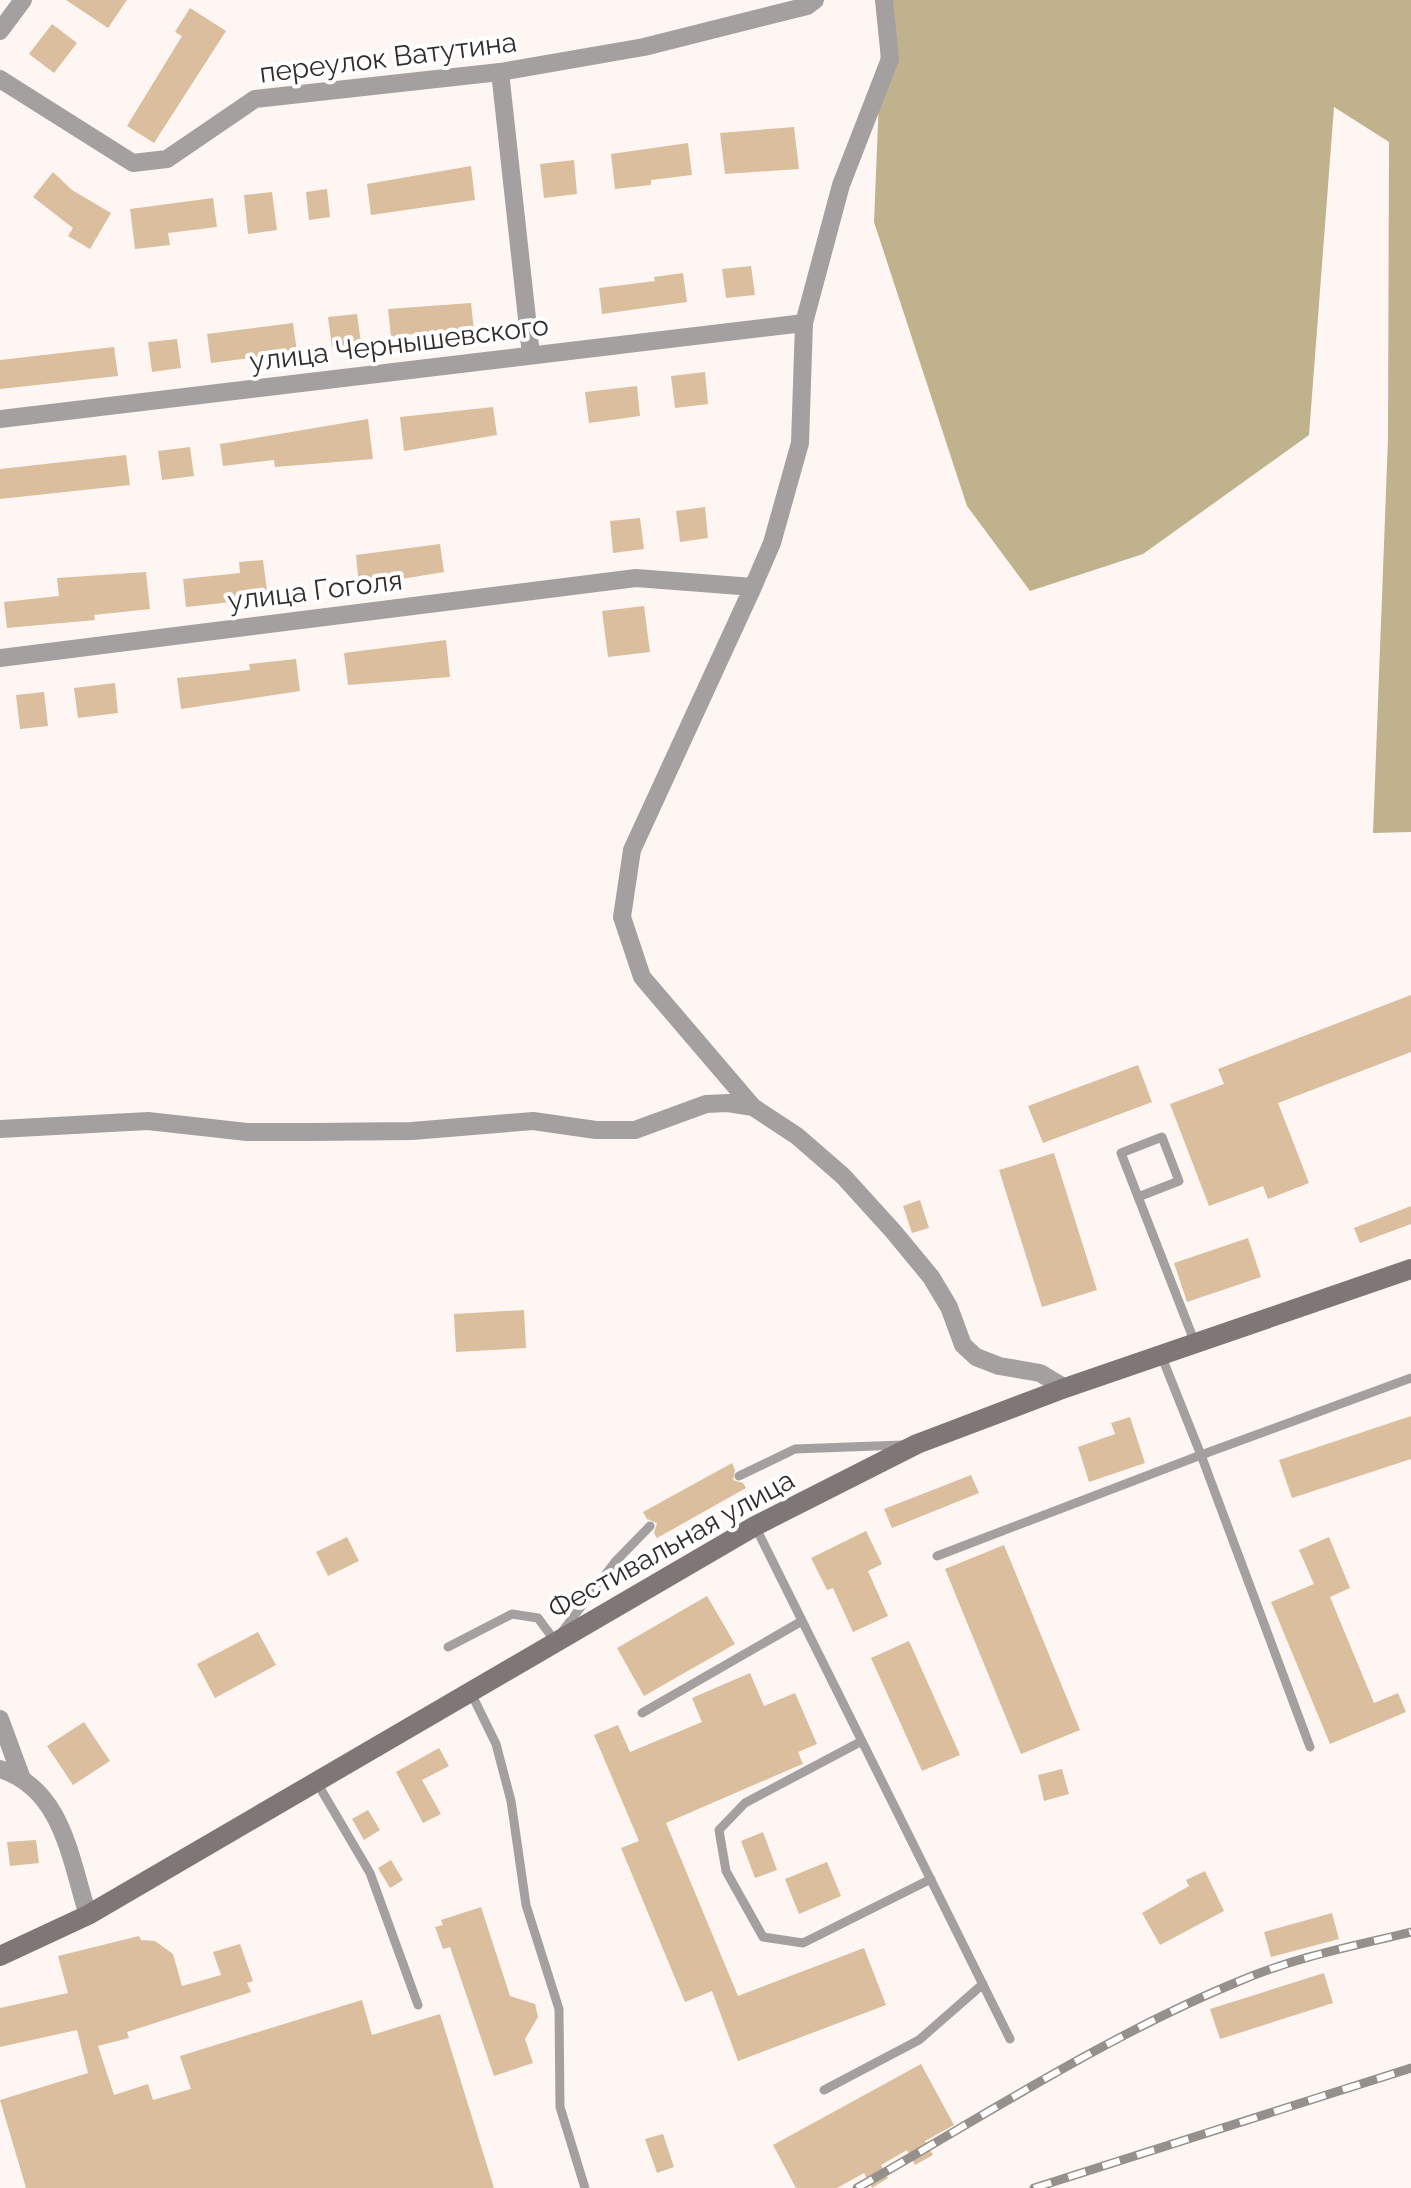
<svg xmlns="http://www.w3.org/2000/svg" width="1411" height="2188" viewBox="0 0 1411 2188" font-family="Raleway,sans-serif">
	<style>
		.forest { fill: #bfb28c }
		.building { fill: #dabe9e }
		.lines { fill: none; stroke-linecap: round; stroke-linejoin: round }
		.lane { stroke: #a5a0a0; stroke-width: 9 }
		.street { stroke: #a5a0a0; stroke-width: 18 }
		.secondary { stroke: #7e7776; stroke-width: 20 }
		.rail-casing { stroke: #96908d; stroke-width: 9 }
		.rail { stroke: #fff; stroke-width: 6; stroke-dasharray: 18; stroke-linecap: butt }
		.labels { text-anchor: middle; stroke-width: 8; stroke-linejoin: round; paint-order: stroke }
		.street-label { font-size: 28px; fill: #312d2b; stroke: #fff }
	</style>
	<rect width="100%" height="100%" fill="#fef6f2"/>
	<!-- forest -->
	<path class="forest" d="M883 0H1411V832L1373 833 1388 439 1389 142 1334 107 1309 435 1143 554 1030 591 967 506 874 222Z"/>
	<!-- building -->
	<path class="building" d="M66 0H127L108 28Z
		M190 8 226 31 154 143 127 126 182 36 175 32Z
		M52 24 77 43 54 73 29 54Z
		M794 127 799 169 725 174 720 133Z
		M688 143 692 175 651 180V185L615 189 611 154Z
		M574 160 577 194 544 198 540 164Z
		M471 166 475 200 371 215 367 184Z
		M53 172 72 190 111 213 90 249 68 236 73 228 33 197Z
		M327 189 330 217 309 220 306 192Z
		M272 192 277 230 248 234 244 195Z
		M213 198 217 227 168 233 170 245 135 249 130 209Z
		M751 266 755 295 726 298 722 269Z
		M683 273 687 302 602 314 599 288 655 281 654 277Z
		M471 303 474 331 445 335 444 330 391 337 388 309Z
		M357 314 361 343 332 347 328 317Z
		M293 323 297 352 211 363 207 334Z
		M177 339 181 368 152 372 148 342Z
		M114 347 118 376 0 389V360Z
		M705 372 708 404 675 408 671 376Z
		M637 386 640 416 589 423 585 392Z
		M493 407 497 435 404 451 400 417Z
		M368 419 373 459 275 467 274 460 223 466 220 444Z
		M190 447 194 476 162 480 158 451Z
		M126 455 130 485 0 499V469Z
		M705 507 708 538 680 542 676 511Z
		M640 518 644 549 613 553 610 521Z
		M440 544 444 572 359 586 356 555Z
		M263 560 268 598 186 607 183 579 240 573 239 562Z
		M146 572 150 609 94 615 95 620 7 628 4 602 59 596 57 578Z
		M644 606 650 652 608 657 602 611Z
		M446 640 450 677 348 685 344 653Z
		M296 659 300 691 181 709 177 678 250 670 249 664Z
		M115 683 118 713 78 718 74 688Z
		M44 692 48 726 20 729 16 695Z
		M1411 995V1052L1278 1103 1309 1183 1268 1199 1263 1186 1209 1206 1170 1104 1224 1084 1218 1069Z
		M1138 1065 1152 1102 1043 1143 1028 1106Z
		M1054 1153 1097 1290 1042 1307 999 1170Z
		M920 1200 929 1228 912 1233 903 1206Z
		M1411 1206V1224L1360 1243 1354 1228Z
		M1248 1238 1261 1277 1187 1302 1174 1263Z
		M524 1310 526 1348 456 1352 454 1314Z
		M1411 1416V1459L1292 1498 1279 1460Z
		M1130 1417 1145 1463 1089 1482 1078 1447 1115 1434 1111 1423Z
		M732 1463 735 1470 733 1480 743 1483 746 1488 657 1538 654 1533 657 1523 647 1519 643 1512Z
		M971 1475 979 1493 892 1528 884 1509Z
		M866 1531 882 1564 868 1571 888 1616 853 1632 833 1588 827 1590 811 1558Z
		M347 1537 359 1561 328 1576 316 1552Z
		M1329 1537 1350 1588 1330 1597 1374 1703 1398 1693 1406 1712 1330 1744 1271 1602 1314 1584 1299 1550Z
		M1004 1545 1080 1730 1021 1754 945 1569Z
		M707 1596 735 1644 644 1696 617 1648Z
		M258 1632 276 1665 215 1698 197 1664Z
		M909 1641 960 1755 922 1771 871 1658Z
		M750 1673 764 1706 795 1693 817 1744 798 1752 803 1764 800 1765 666 1823 738 1996 864 1948 886 2005 738 2061 712 1991 685 2002 621 1848 639 1841 594 1735 618 1725 630 1752 702 1722 692 1698Z
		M84 1722 110 1761 73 1785 47 1746Z
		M439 1748 449 1766 422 1780 441 1814 423 1823 396 1772Z
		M1062 1769 1069 1794 1044 1801 1038 1775Z
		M368 1810 380 1830 364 1840 352 1819Z
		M763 1832 777 1870 755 1878 741 1841Z
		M36 1840 39 1863 10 1866 7 1842Z
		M391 1860 403 1880 390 1888 378 1868Z
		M827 1862 841 1896 799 1914 785 1879Z
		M1205 1871 1224 1911 1160 1945 1142 1913 1189 1886 1186 1880Z
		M481 1907 510 1996 535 2004 538 2017 525 2039 533 2063 494 2076 450 1947 443 1949 435 1927 443 1925 441 1920Z
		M1332 1913 1339 1939 1271 1957 1264 1932Z
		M139 1936 141 1940 155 1941 173 1954 182 1986 221 1975 213 1952 240 1944 253 1981 247 1983 251 1992 127 2032 129 2038 98 2046 114 2095 148 2084 153 2100 191 2089 180 2056 362 2000 372 2035 440 2014 494 2188H26L0 2100 88 2073 77 2030 0 2047V2008L68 1993 58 1956Z
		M1324 1973 1333 2003 1220 2039 1210 2009Z
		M921 2064 954 2125 925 2141 933 2155 915 2165 907 2150 881 2165 888 2178 872 2188 864 2173 837 2188H796L773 2145Z
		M663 2134 674 2167 657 2173 645 2139Z"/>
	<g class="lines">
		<!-- lane -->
		<path class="lane" d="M1138 1197 1179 1181 1162 1137 1121 1153 1195 1343
			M1161 1355 1201 1455 1411 1378
			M739 1476 795 1449 902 1445
			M755 1526 1010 2039
			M937 1556 1201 1455 1310 1747
			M448 1647 512 1614 538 1618 555 1641 615 1562 650 1526
			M471 1693 496 1744 511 1801 526 1905 559 2009 560 2107 585 2188
			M642 1713 802 1621
			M862 1741 745 1803 719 1830 726 1871 763 1937 803 1943 931 1879
			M316 1781 370 1873 418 2005
			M824 2090 919 2040 983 1984"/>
		<!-- street -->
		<path class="street" d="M0 31 23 0
			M500 72 531 355
			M0 79 133 163 167 159 255 99 500 72 644 47 807 6 815 0
			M0 419 804 323
			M753 587 632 850 622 917 642 977 753 1107
			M0 658 636 578 753 587 772 543 800 443 804 323 841 185 890 59 884 0
			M0 1129 148 1121 247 1132H310L412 1131 533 1121 596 1130H635L706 1104 728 1103 753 1107 797 1136 843 1176 893 1231 931 1277 949 1307 963 1345 976 1357 999 1366 1040 1373 1065 1388
			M0 1719 21 1776
			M0 1769C63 1789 70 1859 88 1915"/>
		<!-- secondary -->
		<path class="secondary" d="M0 1956 88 1915 755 1526 917 1444 1065 1388 1411 1269"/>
		<!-- rail casing -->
		<g class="rail-casing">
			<path id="rail" d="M857 2188C981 2118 1111 2033 1242 1980 1296 1957 1354 1946 1411 1932
				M1034 2188 1411 2068"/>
		</g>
		<!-- rail -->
		<use href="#rail" class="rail"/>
	</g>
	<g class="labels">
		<!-- street labels -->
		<g class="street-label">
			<text transform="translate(388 57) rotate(-7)" y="10">переулок Ватутина</text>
			<text transform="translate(399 343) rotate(-7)" y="10">улица Чернышевского</text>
			<text transform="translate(315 590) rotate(-7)" y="10">улица Гоголя</text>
			<text transform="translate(671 1544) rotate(-29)" y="10">Фестивальная улица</text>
		</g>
	</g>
</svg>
